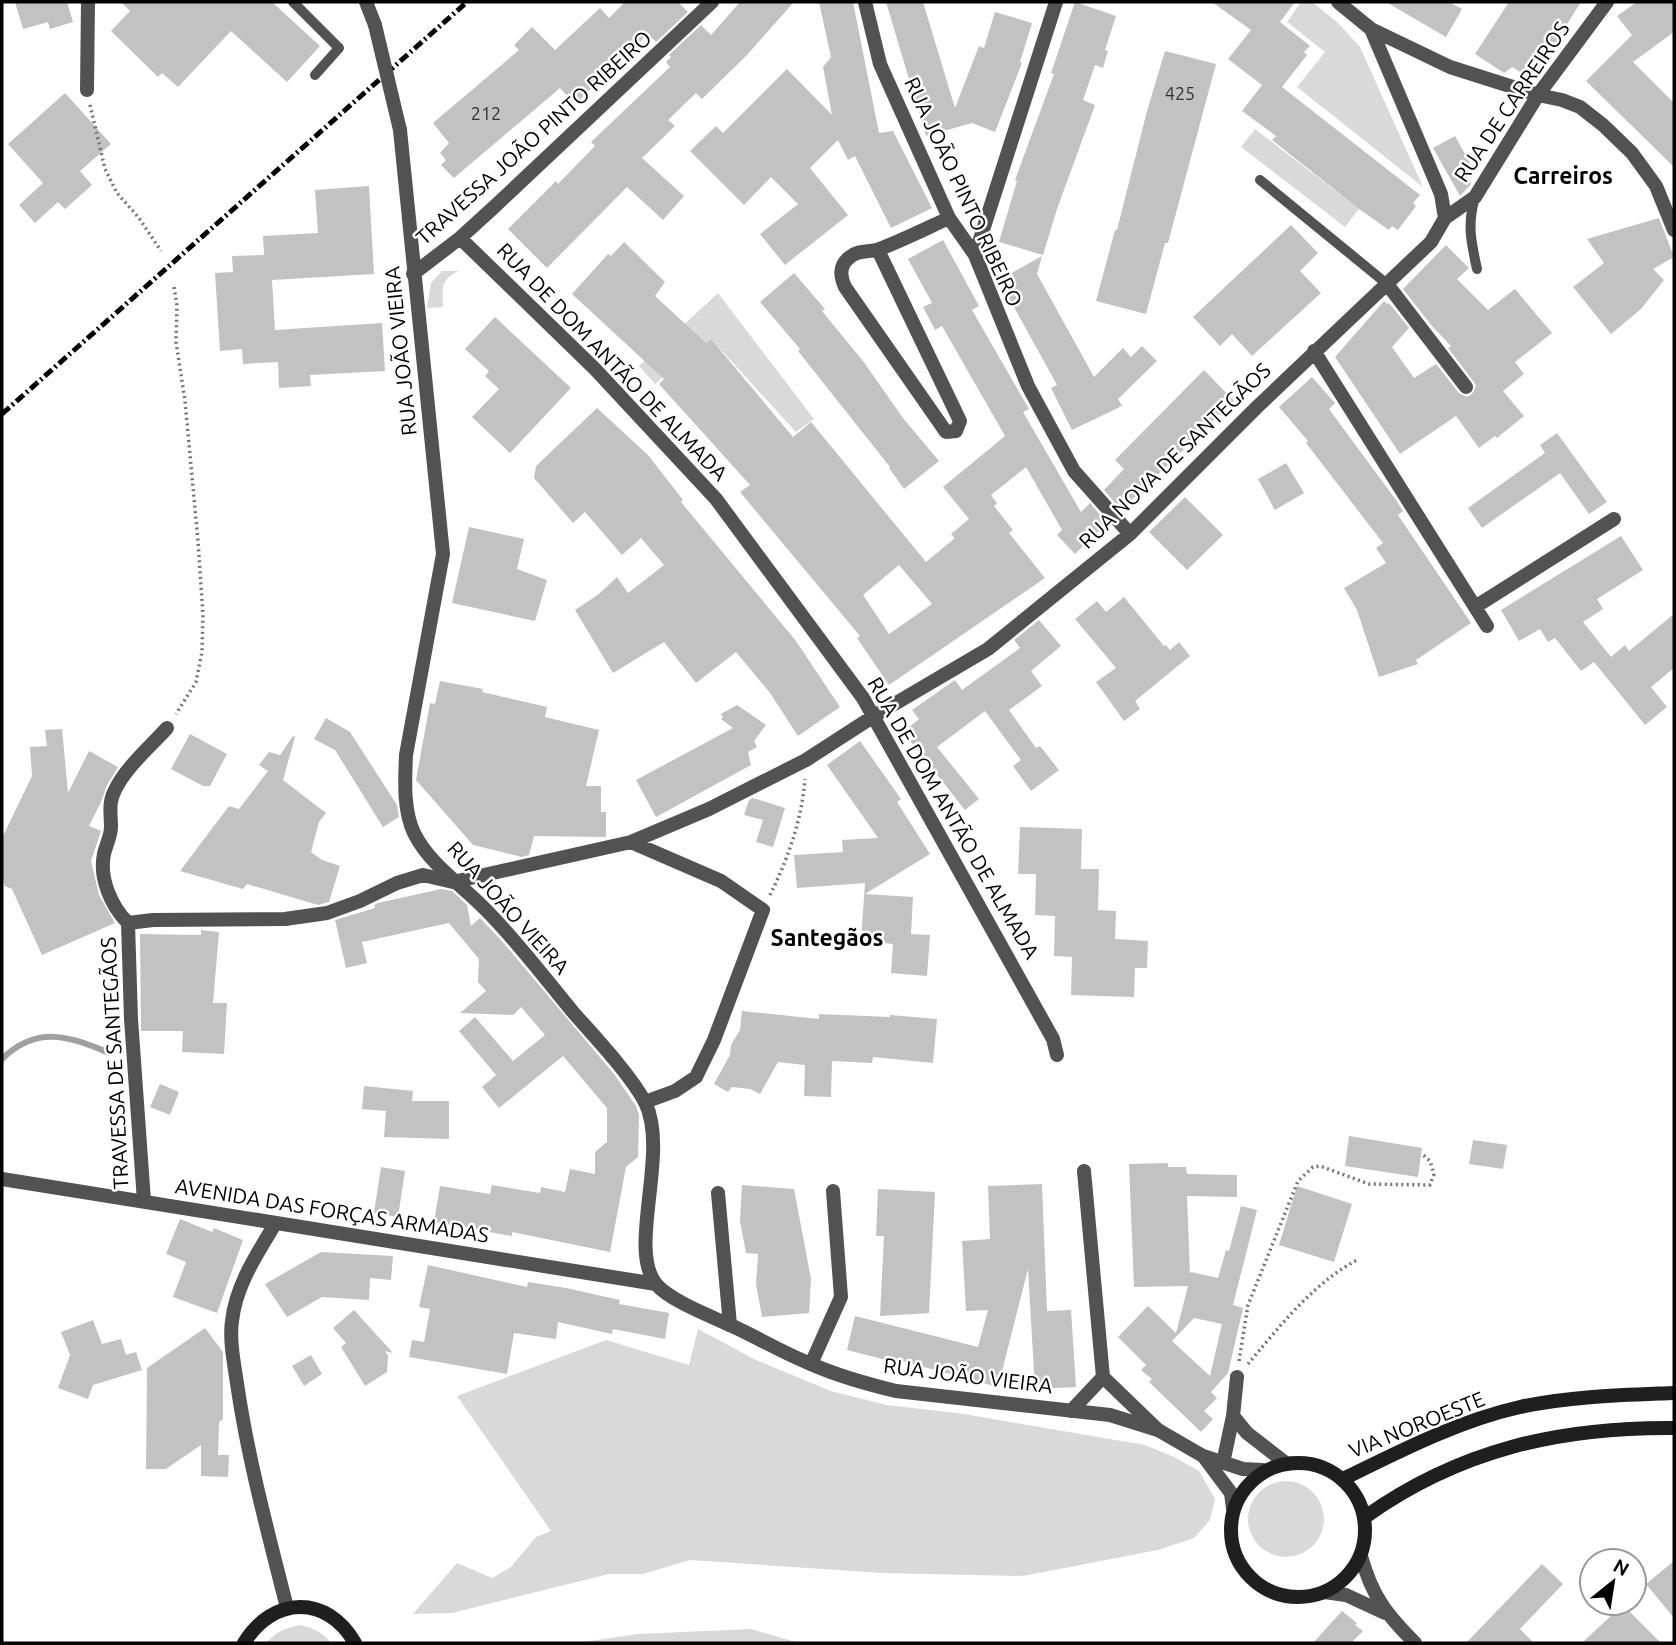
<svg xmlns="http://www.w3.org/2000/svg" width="1676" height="1645" viewBox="0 0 1676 1645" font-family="Ubuntu,sans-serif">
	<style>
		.green { fill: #d9d9d9 }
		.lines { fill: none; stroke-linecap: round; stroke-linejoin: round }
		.stream { stroke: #a0a0a0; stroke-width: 6 }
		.building { fill: #c2c2c2; fill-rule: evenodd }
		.path { stroke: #747474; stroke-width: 3.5; stroke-dasharray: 2 3.5; stroke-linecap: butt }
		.service { stroke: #525252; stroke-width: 10 }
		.minor { stroke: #525252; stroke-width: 14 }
		.tertiary { stroke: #525252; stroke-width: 14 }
		.secondary { stroke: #1f1f1f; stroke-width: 14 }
		.rail { stroke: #000; stroke-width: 5; stroke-dasharray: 10 3.5 2 3.5; stroke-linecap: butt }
		.tertiary-bridge { stroke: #525252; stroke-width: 14 }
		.labels { text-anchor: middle; stroke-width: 5; stroke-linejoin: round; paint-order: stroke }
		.number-label { font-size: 18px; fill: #303030 }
		.street-label { font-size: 21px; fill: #000; stroke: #fff }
		.neighbourhood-label { font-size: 23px; font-weight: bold; fill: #000; stroke: #fff }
	</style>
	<rect width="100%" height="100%" fill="#fff"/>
	<!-- green -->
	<path class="green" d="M1301 2H1312L1337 22 1360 47 1423 187 1297 87 1325 52 1287 22Z
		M1255 129 1359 209 1345 227 1241 147Z
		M442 271H459C441 279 442 288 443 307L427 308 431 283Z
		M718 293 814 419 796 432 711 339 655 384 639 366Z
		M698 1329 756 1360 831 1391 887 1405 964 1414 1145 1445 1174 1457 1199 1471 1215 1499 1210 1520 1194 1538 1158 1550 1023 1576 882 1573 690 1560 643 1574H609L452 1613 413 1614 457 1563 492 1578 511 1567 536 1537 551 1531 457 1396 606 1340 689 1365Z
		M1248 1519a38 38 0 1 1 76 0a38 38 0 1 1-76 0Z
		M300 1625C314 1628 322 1632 331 1643H266C276 1632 285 1628 300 1625Z
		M751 1629 799 1643H576L638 1634Z"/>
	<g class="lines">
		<!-- stream -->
		<path class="stream" d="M2 1059C37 1025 69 1036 109 1053"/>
	</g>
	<!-- building -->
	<path class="building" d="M15 2H67L73 22 50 29 48 22 23 29Z
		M121 2H272L320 46 287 82 231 31 178 87 162 73 158 77 111 31 130 11Z
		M625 2H678L688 12 656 42 648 34 575 104 560 88 454 178 441 165 446 160 440 153 449 143 433 123 519 50 514 45 532 27 555 50 600 8 609 18Z
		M740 2H794L747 55 702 99 696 93 668 120 675 126 642 158 684 196 663 220 627 187 547 268 508 229 556 181 558 184 595 146 591 142 670 67 666 62 671 57 669 55 701 25 711 35Z
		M819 2H853L879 133 893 131 932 208 891 228 855 156 848 160 838 140 810 168 848 215 785 265 760 234 798 204 771 177 744 205 690 151 716 126 723 133 787 69 832 115 823 67 831 57Z
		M886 2H923L955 108 979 46 984 48 995 12 1032 23 1020 62 1022 63 995 132 972 123 926 136Z
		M1075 2 1116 16 1105 50 1108 51 1103 68 1095 65 1083 100 1095 105 1057 209 1043 255 999 242 1017 181 1015 180 1054 74 1051 73Z
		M1212 2H1295L1280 22 1310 46 1304 52 1307 55 1282 87 1420 195 1413 203 1416 206 1398 230 1392 226 1389 230 1359 209 1272 140 1276 136 1242 111 1262 85 1228 59 1251 30Z
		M1386 2H1449L1462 9 1446 37Z
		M1509 2H1581L1532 79 1512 67 1504 73 1475 54Z
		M1637 2H1674V32L1633 62 1674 103V167L1586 81 1632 35 1617 16Z
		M1165 51 1216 64 1168 243H1165L1146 314 1096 301 1115 230H1117L1147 111Z
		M65 93 111 144 80 171 92 185 65 209 58 202 35 223 19 205 43 183 8 144Z
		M1455 136 1470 163 1462 168 1471 184 1460 196 1433 148Z
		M369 186 374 274 272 280 275 330 382 323 385 371 310 375 311 386 279 388 278 362 243 364 242 349 220 351 215 273 233 272 232 256 264 255 263 236 318 233 315 190Z
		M1659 218 1674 257 1653 269 1664 280 1641 309 1611 334 1573 287 1604 263 1587 239Z
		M1291 225 1318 253 1300 271 1321 293 1252 356 1232 334 1220 346 1193 317Z
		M943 240 979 306 972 310 1029 409 1023 412 1081 512 1090 503 1107 523 1075 554 1057 535 1062 530 1026 467 991 495 997 503 994 506 1013 530 1009 533 1045 578 889 685 857 638 860 636 740 492 750 485 659 384 664 379 572 294 608 254 611 256 624 242 665 282 655 296 706 343 711 339 793 437 811 422 926 562 955 538 951 534 969 519 943 487 1005 436 942 326 935 330 923 307 932 303 908 259ZM899 565 932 604 889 634 863 595Z
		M1446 245 1469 268 1457 279 1488 310 1515 289 1552 333 1515 362 1524 374 1503 391 1524 416 1497 438 1495 436 1479 448 1456 416 1400 454 1335 357 1384 301 1387 304 1389 303 1409 328 1392 347 1414 378 1436 364 1459 393 1467 397 1472 394 1476 386 1474 382 1448 348 1451 346 1432 326 1403 289Z
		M1042 256 1037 274 1094 377 1123 348 1131 357 1142 346 1157 361 1118 399 1122 406 1072 430 1051 388 1057 385 999 280Z
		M794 273 825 309 822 311 863 361 903 418 939 461 904 489 889 468 890 467 798 351 800 349 760 302Z
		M495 317 571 388 510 453 472 417 499 389 485 376 489 371 465 349Z
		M1204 370 1234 401 1121 510 1104 490 1124 469 1115 460Z
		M1312 377 1335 403 1329 409 1396 500 1403 511 1398 515 1471 623 1416 660 1418 664 1379 677 1357 610 1344 588 1386 563 1376 548 1383 543 1306 443 1308 441 1279 407Z
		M597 408 648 455 683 500 681 502 796 641 840 707 798 736 770 693 736 652 696 683 664 642 613 673 575 610 599 594 617 577 628 593 664 565 641 538 622 555 585 512 573 523 534 478 536 466Z
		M1557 433 1607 502 1589 514 1560 473 1482 528 1468 508 1545 453 1540 445Z
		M1286 463 1304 493 1275 510 1258 479Z
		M1185 497 1223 535 1187 570 1149 532Z
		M469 527 524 539 517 569 547 580 535 621 452 603Z
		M1621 536 1643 570 1597 599 1603 609 1583 622 1611 657 1625 645 1629 651 1674 614V668L1651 687 1667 707 1645 725 1594 662 1581 671 1555 638 1548 642 1540 629 1519 641 1501 610Z
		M1124 597 1164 646 1166 645 1170 650 1179 642 1190 656 1135 701 1140 709 1124 721 1096 682 1116 668 1075 619 1097 601 1106 612Z
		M1039 620 1061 646 1031 671 1042 686 1009 710 1036 748 1040 746 1059 770 1031 791 1013 766 1021 760 985 711 937 747 979 799 965 810 903 732 919 719 912 710 955 680 962 690 1020 648 1014 640Z
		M440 681 483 689 482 692 547 707 545 717 599 730 586 786H601V812H606V837L534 836 529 855 522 857 473 845 416 780 430 703 435 704Z
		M737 705 766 725 754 741 757 747 748 752 751 765 656 817 636 780 733 728 721 719 723 717 721 714Z
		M326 718 350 732 397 805 399 817 383 827 335 750 314 739Z
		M62 729 68 793 89 751 118 767 107 785 101 802 89 826 101 831 91 861 99 895 115 923 42 955 12 889 5 886 2 877V838L32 776 30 747 47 746 45 730Z
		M190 734 227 754 210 786H203L171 769Z
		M293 736 295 737 283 780 326 813 319 822 311 852 322 860 340 866 329 902 318 905 247 884 243 889 180 871 229 806 239 809 268 771 259 765 269 752 280 755Z
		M860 741 901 799 897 802 930 854 865 894 913 897 911 934 930 935 927 976 891 973 893 944 861 941 865 883 797 888 794 855 843 852 842 840 878 838 827 765Z
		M753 798 785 808 773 847 756 842 763 820 744 815 749 800Z
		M1020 827 1082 829 1081 869H1099L1098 910 1116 911 1115 939 1148 941 1147 968H1135L1134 997 1071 995 1072 957 1054 956 1055 916 1035 915 1036 874H1018Z
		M441 889 452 891 467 905 471 926 480 918 501 940 614 1074 636 1106 639 1115 638 1157 626 1167 610 1252 512 1232V1236L434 1222 440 1186 490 1194 492 1185 540 1193 541 1187 565 1192 570 1169 595 1174V1152L607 1142V1108L563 1056 499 1108 482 1087 496 1075 459 1031 475 1017 513 1061 545 1035 521 1007 513 1015 460 1013 486 991 478 982 479 959 449 923 362 942 367 963 346 968 335 920 375 908 374 905 378 903Z
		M201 930 219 932 213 1003H227L224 1054 182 1052 183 1031H141L140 934 201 935Z
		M742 1011 819 1019V1014L890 1017V1015L937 1019 933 1063 873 1057 872 1063 832 1061 831 1097 804 1096 805 1065 778 1062 760 1094 750 1089 732 1087 728 1092 714 1084 730 1055 731 1045 740 1030Z
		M160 1084 179 1092 170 1115 150 1107Z
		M364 1086 413 1091 412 1101H449V1139L384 1137 386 1111 362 1109Z
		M1349 1136 1422 1148 1418 1177 1345 1166Z
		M1473 1140 1507 1145 1503 1169 1469 1164Z
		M1168 1163V1167H1186L1187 1174 1237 1175V1197L1187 1196 1190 1274 1191 1272 1218 1278 1226 1250 1229 1251 1241 1206 1257 1210 1233 1305 1243 1308 1228 1373 1211 1392 1217 1398 1204 1411 1213 1419 1201 1432 1149 1382 1152 1379 1141 1370 1146 1365 1118 1337 1148 1306 1176 1333 1188 1286 1134 1287 1129 1164ZM1194 1318 1222 1324 1210 1376 1172 1341Z
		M381 1167 405 1171 398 1217 374 1213Z
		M1042 1184 1047 1311 1071 1310 1076 1387 1035 1389 1028 1269 998 1387 887 1357 886 1360 847 1350 855 1316 978 1347 988 1310 966 1311 962 1241 990 1239 988 1186Z
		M742 1185 794 1189 811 1279 809 1313 762 1317 756 1284 758 1254 746 1253 740 1221Z
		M1297 1186 1352 1204 1334 1262 1279 1245Z
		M878 1189 935 1192 929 1313 880 1316 884 1236H876Z
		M180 1219 212 1232 214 1228 243 1240 217 1313 173 1297 186 1262 166 1254Z
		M321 1252 393 1256 391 1280 370 1278 369 1300 322 1297 287 1317 265 1284Z
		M428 1265 527 1287 528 1282 566 1288 620 1300 619 1304 669 1313 665 1339 613 1329 612 1334 558 1322 556 1339 514 1333 507 1374 409 1357 412 1340 424 1342 430 1309 419 1307Z
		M354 1310 393 1353 385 1351 388 1356 387 1372 365 1386 341 1347 346 1343 333 1328Z
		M93 1320 102 1344 121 1339 126 1355 136 1352 142 1370 93 1385 88 1399 58 1388 70 1355 61 1332Z
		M205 1328 223 1352V1419L219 1422 218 1455H229L228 1477 201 1476V1445L166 1469H146L147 1368Z
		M311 1355 322 1374 304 1386 292 1366Z
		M1674 1561V1618L1646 1584Z
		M1542 1564 1563 1584 1520 1629 1534 1643H1466Z
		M1622 1604 1661 1643H1582L1616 1611Z
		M1342 1611 1357 1623 1355 1625 1363 1631 1351 1643H1313Z"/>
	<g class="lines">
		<!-- path -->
		<path class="path" d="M90 105 105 169 117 193 139 218 161 251
			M174 287 177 306 176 342 185 401 198 541 203 615 202 652 196 682 176 714
			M770 895C788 859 802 819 805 779
			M1239 1361 1248 1305 1298 1181 1313 1167 1320 1166 1369 1184 1430 1185 1434 1174 1430 1161 1422 1154
			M1248 1364C1280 1326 1314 1282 1359 1259"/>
		<!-- service -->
		<path class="service" d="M293 2 339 48 315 75
			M1260 180 1387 284
			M1475 197C1467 225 1471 241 1477 269"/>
		<!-- minor -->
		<path class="minor" d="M865 2 880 64 949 218 975 255 1028 386 1074 471 1130 534
			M1338 2 1371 29 1450 67 1538 95 1562 100 1580 107 1603 125 1632 153 1656 186 1674 230
			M87 90 88 2
			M1445 218 1475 197 1538 95 1607 2
			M460 238 595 369 716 499 863 698 1053 1039 1057 1055
			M878 250 960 421 956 431 946 432 845 287C840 276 839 265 850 257 859 249 872 253 882 248 905 239 927 228 949 218
			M975 255 1056 2
			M413 274 460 238 493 208 712 2
			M1387 284 1466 387
			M1314 351 1487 626
			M1475 607 1614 519
			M631 842 721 881 763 910 714 1040 696 1077 675 1091 645 1102
			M128 923 153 920 285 919 327 913 360 901 397 883 423 875 453 882 631 842 709 809 806 760 874 716 988 649 1130 534 1257 407 1431 242 1445 218 1441 194 1371 29
			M128 923 131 1019 144 1201
			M128 923C111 906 99 878 104 854 106 845 111 836 111 827 111 814 108 803 115 790 126 767 150 747 167 728
			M1084 1171 1103 1377
			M718 1193 730 1325
			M275 1224C257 1254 236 1285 232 1321 229 1342 235 1368 238 1390 249 1463 269 1536 287 1608
			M811 1364 841 1297 833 1191
			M1071 1411 1103 1377 1158 1430
			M1233 1416 1247 1433 1287 1464
			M1223 1463 1233 1416 1237 1377"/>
		<!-- tertiary -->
		<path class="tertiary" d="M366 2 375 25
			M400 130 443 554 406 755C405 779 403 810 414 833 430 865 462 885 486 910 517 941 544 977 572 1011 594 1036 630 1074 645 1102 670 1153 627 1248 656 1284 669 1300 710 1316 730 1325 757 1337 783 1353 811 1364 838 1376 867 1384 896 1391L1110 1415 1158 1430 1203 1456 1243 1469 1263 1470
			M2 1179 656 1284
			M1204 1457 1231 1493 1233 1509
			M1361 1556C1372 1596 1386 1614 1415 1643
			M1324 1592 1346 1595 1385 1613"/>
		<!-- secondary -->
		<path class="secondary" d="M1231 1530a67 67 0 1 1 134 0a67 67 0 1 1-134 0Z
			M1343 1479C1400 1451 1458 1421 1520 1407 1571 1396 1623 1395 1674 1393
			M1365 1517C1459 1450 1559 1427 1674 1428
			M244 1643C273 1596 327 1594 355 1643"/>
		<!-- rail -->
		<path class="rail" d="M2 414 467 2"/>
		<!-- tertiary-bridge -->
		<path class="tertiary-bridge" d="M375 25 400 130"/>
	</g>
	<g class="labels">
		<!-- number labels -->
		<g class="number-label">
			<text x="1180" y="100">425</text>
			<text x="486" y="120">212</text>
		</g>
		<!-- street labels -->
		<g class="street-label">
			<text transform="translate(1512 102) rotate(-56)" y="7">RUA DE CARREIROS</text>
			<text transform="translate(534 138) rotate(-42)" y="7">TRAVESSA JOÃO PINTO RIBEIRO</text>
			<text transform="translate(963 192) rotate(65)" y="7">RUA JOÃO PINTO RIBEIRO</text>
			<text transform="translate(401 351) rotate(-96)" y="7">RUA JOÃO VIEIRA</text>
			<text transform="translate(612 362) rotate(46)" y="7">RUA DE DOM ANTÃO DE ALMADA</text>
			<text transform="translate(1175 456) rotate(-44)" y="7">RUA NOVA DE SANTEGÃOS</text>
			<text transform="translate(953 818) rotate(60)" y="7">RUA DE DOM ANTÃO DE ALMADA</text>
			<text transform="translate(508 908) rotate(48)" y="7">RUA JOÃO VIEIRA</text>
			<text transform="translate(115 1063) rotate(-93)" y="7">TRAVESSA DE SANTEGÃOS</text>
			<text transform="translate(332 1211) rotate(9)" y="7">AVENIDA DAS FORÇAS ARMADAS</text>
			<text transform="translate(968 1376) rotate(7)" y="7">RUA JOÃO VIEIRA</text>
			<text transform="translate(1417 1425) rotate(-22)" y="7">VIA NOROESTE</text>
		</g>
		<!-- neighbourhood labels -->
		<g class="neighbourhood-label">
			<text x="1563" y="184">Carreiros</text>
			<text x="827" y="946">Santegãos</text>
		</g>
	</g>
	<!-- border -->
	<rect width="1676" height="1645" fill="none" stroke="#000000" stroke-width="7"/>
	<!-- north arrow -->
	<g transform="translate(1613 1582) rotate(30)"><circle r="33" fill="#ffffff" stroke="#999999" stroke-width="2"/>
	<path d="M0-5L12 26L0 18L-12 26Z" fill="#000000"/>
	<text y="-10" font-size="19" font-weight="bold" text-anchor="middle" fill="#000000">N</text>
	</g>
</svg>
